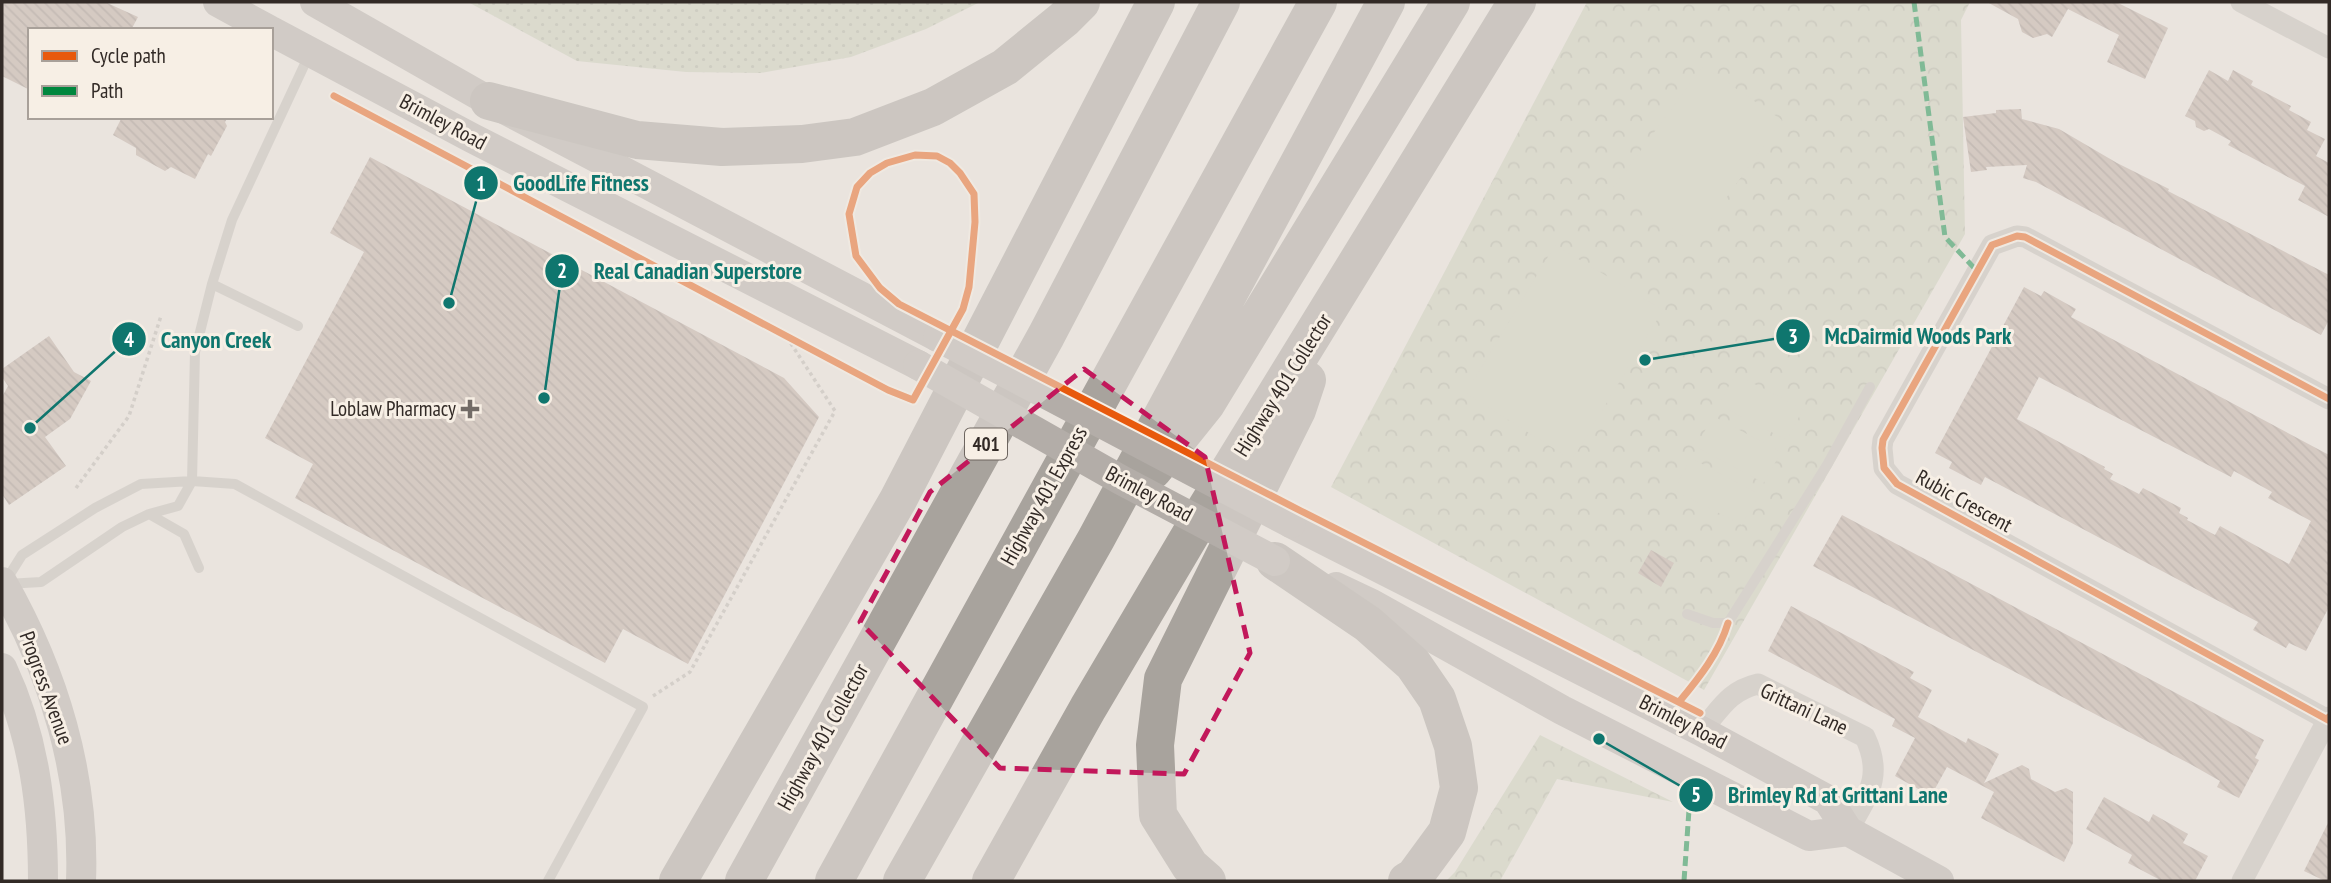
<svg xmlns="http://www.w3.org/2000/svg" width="2331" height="883" viewBox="0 0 2331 883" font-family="'PT Sans Narrow',sans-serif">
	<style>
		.grass { fill: url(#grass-dots) }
		.park { fill: url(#park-crowns) }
		.garden { fill: #caceb9 }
		.building { fill: url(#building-back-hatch); fill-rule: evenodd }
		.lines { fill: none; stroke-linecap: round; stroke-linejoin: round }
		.path { stroke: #bbb5b0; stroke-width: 3.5; stroke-dasharray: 3.5 3.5; stroke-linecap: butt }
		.lane { stroke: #c2bdb7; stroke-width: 10 }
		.street { stroke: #c2bdb7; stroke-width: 21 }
		.secondary { stroke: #b3ada8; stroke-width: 30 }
		.highway { stroke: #a8a39d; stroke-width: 38 }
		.secondary-bridge { stroke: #b3ada8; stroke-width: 30 }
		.quiet { stroke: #00873e; stroke-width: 5; stroke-dasharray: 10 5; stroke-linecap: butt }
		.cycleway-casing { stroke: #f7efe5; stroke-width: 11 }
		.cycleway { stroke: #e8590c; stroke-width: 7 }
		.marked { fill: none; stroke: #c2185b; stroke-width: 5; stroke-dasharray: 14 9; stroke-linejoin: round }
		.poi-dot { fill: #726b66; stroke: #f7efe5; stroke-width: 2.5 }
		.labels { text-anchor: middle; stroke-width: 6; stroke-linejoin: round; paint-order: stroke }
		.shield { fill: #f7efe5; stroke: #6d655f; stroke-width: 2 }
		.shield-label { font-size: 19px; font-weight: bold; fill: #322a26 }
		.street-label { font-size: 21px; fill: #322a26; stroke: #f7efe5 }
		.poi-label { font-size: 21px; fill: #322a26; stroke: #f7efe5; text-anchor: end }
		.leader { fill: none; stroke: #0f766e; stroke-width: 2.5 }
		.callout-dot { fill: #0f766e; stroke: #f7efe5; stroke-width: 2.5 }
		.mark-label { font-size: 21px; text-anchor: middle; font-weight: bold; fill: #fff }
		.callout-label { font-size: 23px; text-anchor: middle; font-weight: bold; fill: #0f766e; stroke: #f7efe5; stroke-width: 6; stroke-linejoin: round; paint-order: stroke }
	</style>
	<defs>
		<pattern id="grass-dots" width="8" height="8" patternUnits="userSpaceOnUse" patternTransform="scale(1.75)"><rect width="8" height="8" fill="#caceb9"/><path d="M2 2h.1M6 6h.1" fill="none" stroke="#aeb19f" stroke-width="1.8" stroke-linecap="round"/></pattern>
		<pattern id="park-crowns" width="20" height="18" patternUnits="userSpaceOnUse" patternTransform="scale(1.75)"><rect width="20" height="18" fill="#caceb9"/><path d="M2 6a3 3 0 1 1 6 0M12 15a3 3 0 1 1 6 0" fill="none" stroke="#aeb19f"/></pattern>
		<pattern id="building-back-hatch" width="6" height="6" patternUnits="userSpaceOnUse" patternTransform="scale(1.75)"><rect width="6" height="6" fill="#bcaaa1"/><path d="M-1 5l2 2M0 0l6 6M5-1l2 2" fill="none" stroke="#998b83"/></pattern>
	</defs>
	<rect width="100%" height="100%" fill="#eae4de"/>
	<!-- grass -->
	<path class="grass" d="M468 2H980L926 29 851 57 760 73 686 72 577 61Z"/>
	<!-- park -->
	<path class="park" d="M1587 2H1970L1961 20 1965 234 1704 690 1331 487Z
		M1540 735 1673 802 1557 779 1500 881H1446L1455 872Z"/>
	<!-- garden -->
	<path class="garden" d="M1703 66 1782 120 1694 243 1613 188Z
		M1555 245 1663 310 1572 460 1466 393Z
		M1735 374 1803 409 1787 440 1719 405Z
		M1713 416 1781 452 1764 483 1696 447Z
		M1691 458 1759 494 1742 525 1674 490Z"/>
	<!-- building -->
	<path class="building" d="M2 2H105L138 17 131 30H30V90L2 76Z
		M1987 2H2116L2168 28 2145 79 2107 62 2119 35 2068 9 2052 37 2047 34 2033 38 2022 32 2018 19Z
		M2209 70 2228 81 2233 70 2253 81 2251 85 2291 106 2289 110 2311 122 2307 130 2325 139 2316 156 2329 163V217L2298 200 2305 186 2228 145 2231 141 2209 129 2204 131 2196 127 2195 121 2185 116Z
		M2021 109 2022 119 2059 129 2117 163 2169 189 2168 191 2329 275V320L2321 335 2036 182 2023 178 2027 165 1986 167 1987 170 1971 172 1963 117 1996 113V110Z
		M122 117H228L225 122 227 126 211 156 208 154 195 179 171 167 165 171 136 155V148L113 135Z
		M370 157 784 378 819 417 688 664 623 629 605 663 295 498 313 464 265 438 364 252 330 233Z
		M2024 287 2041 296 2044 291 2076 309 2071 317 2329 455V607L2306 651 2289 643 2286 648 2253 630 2258 622 1985 477 1981 485 1949 468 1952 462 1935 453ZM2039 377 2231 477 2234 471 2272 492 2268 498 2311 521 2289 564 2220 526 2215 535 2187 520 2188 518 2179 513 2181 508 2143 488 2139 494 2110 479 2113 474 2104 469 2105 467 2017 419Z
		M49 336 74 372 91 381 70 419 45 437 66 466 9 505 2 494V397L8 386 2 377V369Z
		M1842 515 2264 740 2255 758 2259 760 2239 798 2217 787 2220 781 2192 765 1813 566Z
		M1651 550 1674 563 1661 587 1638 573Z
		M1791 606 1914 672 1910 678 1932 690 1918 717 1966 743 1968 738 1999 754 1984 783 2022 765 2029 769 2031 779 2055 792 2066 788 2073 792V843L2064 862 1981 818 1994 792 1947 767 1931 796 1895 776 1915 738 1892 726 1895 719 1768 651Z
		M2104 797 2149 822 2153 814 2188 834 2183 843 2208 856 2195 881H2162L2128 863 2132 855 2086 829Z
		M2329 821V881H2325L2304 871Z"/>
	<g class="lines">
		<!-- path -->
		<path class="path" d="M76 488 129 416 161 316
			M653 696 690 672 835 411 786 336"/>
		<!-- lane -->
		<path class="lane" d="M212 284 298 326
			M149 514 184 534 199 568
			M5 582 22 555 95 508 141 484 192 481 235 484 643 707 548 881
			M7 584 41 582 122 527 149 514 178 506 192 481 195 352 212 284 232 220 309 55
			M1687 614 1713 623H1728L1827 465 1870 387"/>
		<!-- street -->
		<path class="street" d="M2241 2 2329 48
			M2328 720 1897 484 1884 468 1882 448 1883 440 1992 245 2017 236 2025 237 2329 399
			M1701 731C1720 710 1728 691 1758 684L1865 737C1884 777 1867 796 1848 831
			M2242 881 2329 717"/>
		<!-- secondary -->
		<path class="secondary" d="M218 2 269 30
			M315 2 489 101 938 337
			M271 31 472 138 918 365
			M1291 523 1701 731 1828 800 1848 831 1939 881
			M2 582C54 673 85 776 81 881
			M1336 587 1372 604 1562 710 1809 836 1848 831
			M2 668C34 736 43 807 43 881"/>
		<!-- highway -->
		<path class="highway" d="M489 101 637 140 722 147 802 144 855 137 933 107 1005 67 1064 19 1081 2
			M1153 470 1206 404 1451 2
			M1275 561 1368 624 1413 664 1437 699 1453 746 1459 788 1447 832 1414 877 1407 881
			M678 881 898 500 1156 2
			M744 881 1046 336 1221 2
			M834 881 1318 2
			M902 881 1096 539 1386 2
			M991 881 1088 708 1205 510 1517 2
			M1207 881 1190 866 1158 815 1155 745 1163 679 1297 410 1307 380"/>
		<!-- secondary-bridge -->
		<path class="secondary-bridge" d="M938 337 1291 523
			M918 365 1121 480 1275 561"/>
		<!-- quiet -->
		<path class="quiet" d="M1914 2 1945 237 1977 271
			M1684 881 1689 810"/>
		<!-- cycleway casing -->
		<g class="cycleway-casing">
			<path id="cycleway" d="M334 96 888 390 913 400 963 309 969 287 975 222 974 194 960 173 950 163 937 156 915 155 887 163 870 173 857 187 849 214 856 256 880 288 899 304 1301 511 1700 713
				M2329 399 2025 237 2017 236 1992 245 1883 440 1882 448 1884 468 1897 484 2328 720 2329 717
				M1679 702C1699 678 1719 653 1728 623"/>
		</g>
		<!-- cycleway -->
		<use href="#cycleway" class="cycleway"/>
	</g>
	<!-- marked area -->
	<path d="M0 0H2331V883H0ZM1084 369 1205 457 1250 653 1184 774 1000 768 860 622 930 492Z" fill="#eae4de" fill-opacity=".55" fill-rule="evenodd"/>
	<path class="marked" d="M1084 369 1205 457 1250 653 1184 774 1000 768 860 622 930 492Z"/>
	<!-- markers -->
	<path class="poi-dot" d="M466.5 398.5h7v7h7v7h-7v7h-7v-7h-7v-7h7z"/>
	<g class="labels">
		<!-- shield labels -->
		<rect class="shield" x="965" y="428.5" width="42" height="31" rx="5"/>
		<g class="shield-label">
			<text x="986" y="451">401</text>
		</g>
		<!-- street labels -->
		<g class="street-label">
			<text transform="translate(443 122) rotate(28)" y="7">Brimley Road</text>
			<text transform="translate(1283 385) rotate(-58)" y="7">Highway 401 Collector</text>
			<text transform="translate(1149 494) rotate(28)" y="7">Brimley Road</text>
			<text transform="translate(1044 496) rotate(-61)" y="7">Highway 401 Express</text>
			<text transform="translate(1964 501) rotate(29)" y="7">Rubic Crescent</text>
			<text transform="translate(46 688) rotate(70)" y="7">Progress Avenue</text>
			<text transform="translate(1804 709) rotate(25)" y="7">Grittani Lane</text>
			<text transform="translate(1683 722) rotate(27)" y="7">Brimley Road</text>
			<text transform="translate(823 737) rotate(-61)" y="7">Highway 401 Collector</text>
		</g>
		<!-- poi labels -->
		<g class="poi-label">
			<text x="456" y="416">Loblaw Pharmacy</text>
		</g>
	</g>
	<!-- callouts -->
	<path class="leader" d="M449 303L481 183M544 398L562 271M1645 360L1793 336M30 428L129 339M1599 739L1696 795"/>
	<g class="callout-dot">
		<circle cx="449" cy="303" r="7"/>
		<circle cx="544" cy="398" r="7"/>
		<circle cx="1645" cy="360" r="7"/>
		<circle cx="30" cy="428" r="7"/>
		<circle cx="1599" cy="739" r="7"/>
		<circle cx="481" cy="183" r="18"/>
		<circle cx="562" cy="271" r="18"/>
		<circle cx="1793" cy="336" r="18"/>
		<circle cx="129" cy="339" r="18"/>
		<circle cx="1696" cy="795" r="18"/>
	</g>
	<g class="mark-label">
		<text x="481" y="191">1</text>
		<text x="562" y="278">2</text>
		<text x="1793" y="344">3</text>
		<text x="129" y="347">4</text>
		<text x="1696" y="802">5</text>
	</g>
	<g class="callout-label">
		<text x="581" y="191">GoodLife Fitness</text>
		<text x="698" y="279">Real Canadian Superstore</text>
		<text x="1918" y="344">McDairmid Woods Park</text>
		<text x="216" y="348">Canyon Creek</text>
		<text x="1838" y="803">Brimley Rd at Grittani Lane</text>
	</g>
	<!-- border -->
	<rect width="2331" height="883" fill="none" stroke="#322a26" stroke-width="7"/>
	<!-- legend -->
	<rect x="28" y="28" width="245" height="91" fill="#f7efe5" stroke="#a8a099" stroke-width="2"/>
	<rect x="42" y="51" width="35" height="10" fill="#e8590c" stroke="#a8a099" stroke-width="2"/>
	<text x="91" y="63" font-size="21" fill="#322a26">Cycle path</text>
	<rect x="42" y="86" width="35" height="10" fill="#00873e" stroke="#a8a099" stroke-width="2"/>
	<text x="91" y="98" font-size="21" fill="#322a26">Path</text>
</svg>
